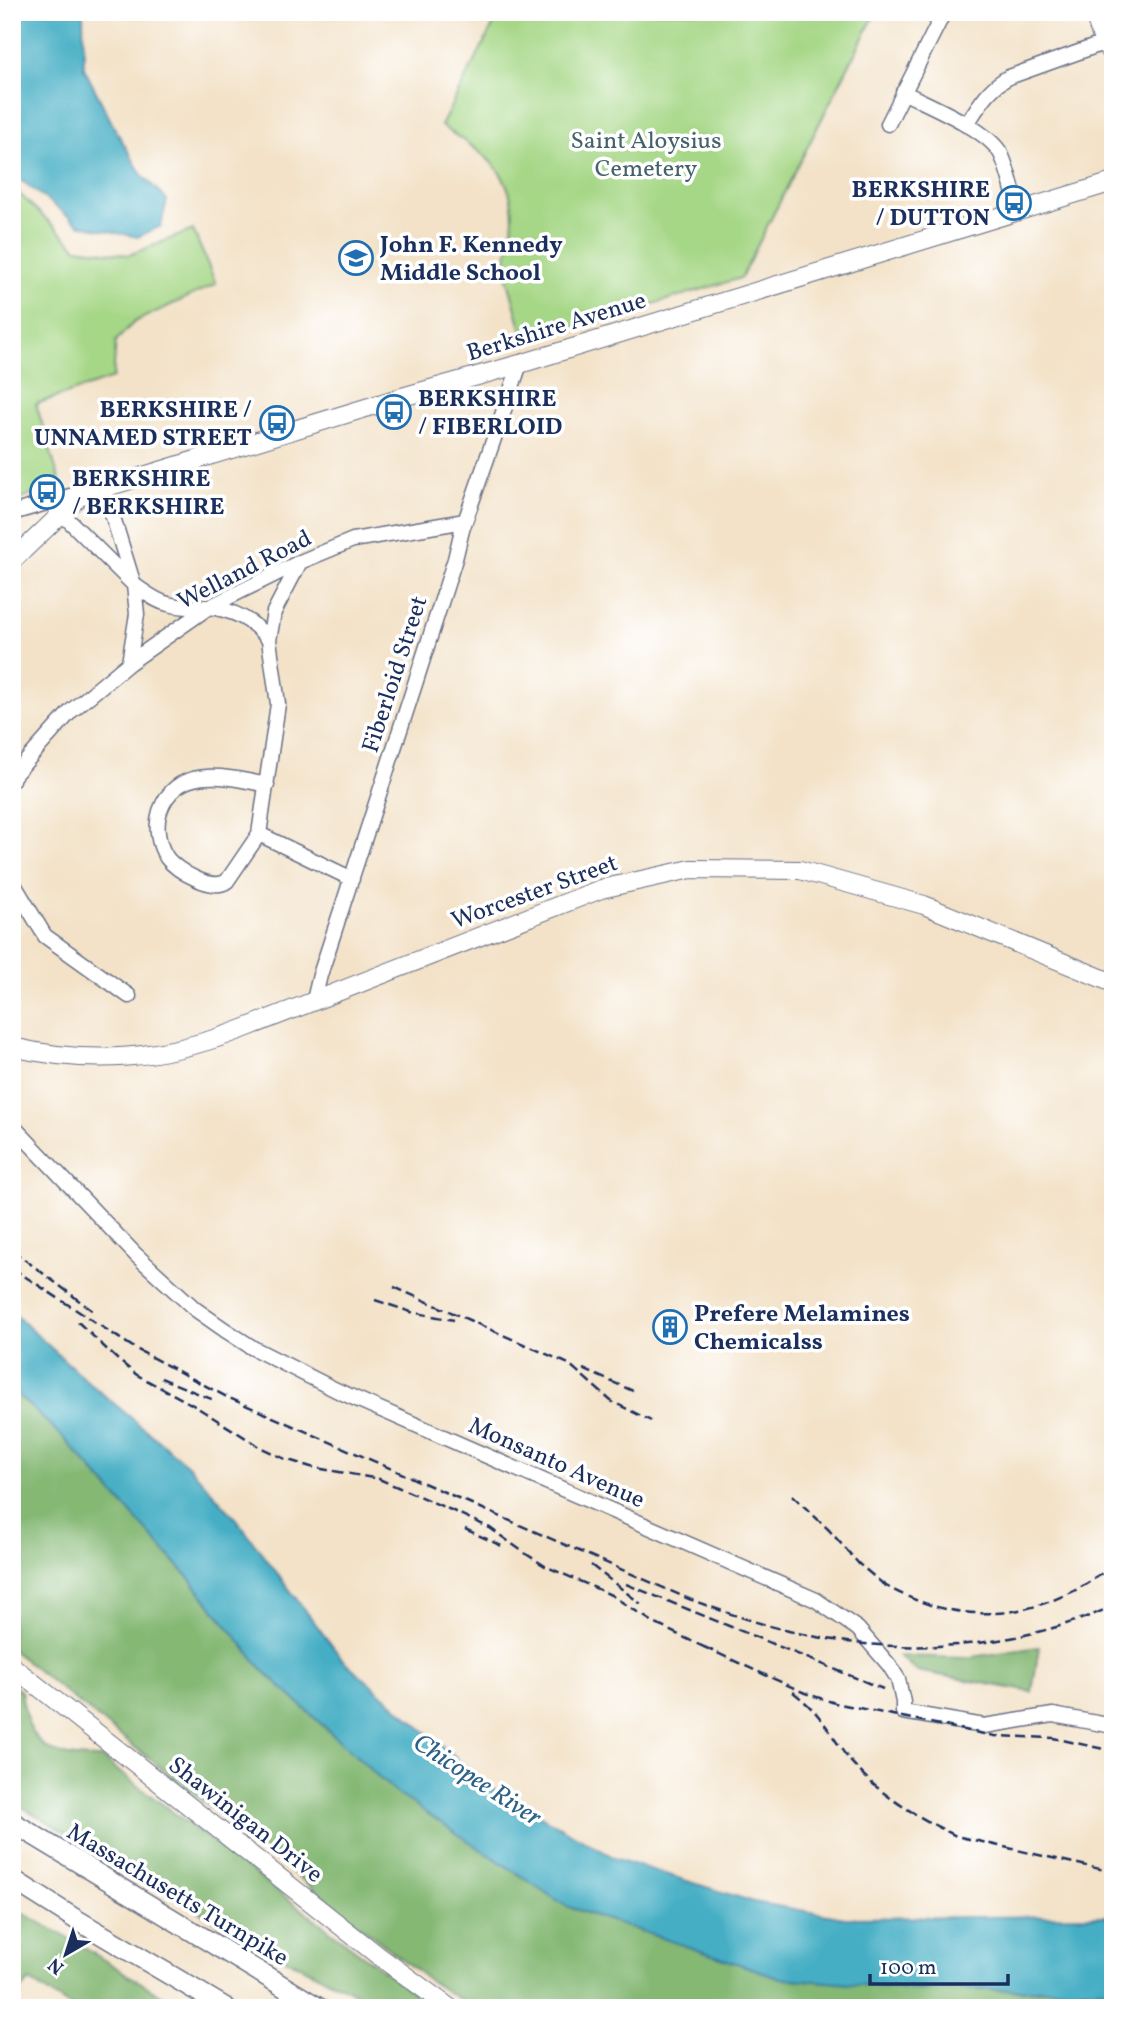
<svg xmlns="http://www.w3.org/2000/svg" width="1125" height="2020" viewBox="0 0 1125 2020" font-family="Vollkorn,serif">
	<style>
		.green { fill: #a6d786; stroke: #608372; stroke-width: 2 }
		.forest { fill: #84b873; stroke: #507468; stroke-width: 2 }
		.water { fill: #45aec4; stroke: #306e91; stroke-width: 2 }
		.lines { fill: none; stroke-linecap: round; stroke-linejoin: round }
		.minor-casing { stroke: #676e83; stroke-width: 17 }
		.major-casing { stroke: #676e83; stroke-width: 20 }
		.highway-casing { stroke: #676e83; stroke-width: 22 }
		.minor { stroke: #fff; stroke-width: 14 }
		.major { stroke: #fff; stroke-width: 18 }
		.highway { stroke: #fff; stroke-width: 19 }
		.rail { stroke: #1b2f5e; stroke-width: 2.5; stroke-dasharray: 10 5; stroke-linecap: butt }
		.labels { text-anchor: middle; stroke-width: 7; stroke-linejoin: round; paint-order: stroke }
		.park-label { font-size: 24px; fill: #45616a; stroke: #fff }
		.poi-label { font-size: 24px; font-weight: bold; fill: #1b2f5e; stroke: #fff; text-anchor: start }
		.street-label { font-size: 24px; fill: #1b2f5e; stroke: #fff }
		.water-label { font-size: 26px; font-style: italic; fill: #2c6287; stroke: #fff }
	</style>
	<rect width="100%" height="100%" fill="#fff"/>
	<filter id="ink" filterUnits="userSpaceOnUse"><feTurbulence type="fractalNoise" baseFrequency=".0143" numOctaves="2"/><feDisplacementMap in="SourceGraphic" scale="14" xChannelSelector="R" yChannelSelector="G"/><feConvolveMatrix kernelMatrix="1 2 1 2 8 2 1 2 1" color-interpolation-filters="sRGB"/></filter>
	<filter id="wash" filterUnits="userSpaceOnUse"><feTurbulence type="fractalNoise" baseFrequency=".00686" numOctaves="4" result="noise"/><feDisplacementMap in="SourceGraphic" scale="28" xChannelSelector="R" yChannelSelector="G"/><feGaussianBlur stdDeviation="1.57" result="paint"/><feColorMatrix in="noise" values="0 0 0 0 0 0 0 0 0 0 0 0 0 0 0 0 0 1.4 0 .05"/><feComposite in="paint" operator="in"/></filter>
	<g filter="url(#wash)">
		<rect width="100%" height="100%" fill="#f3e2c8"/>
		<!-- green -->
		<path class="green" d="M500 12H876L741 278 525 342 505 270C505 257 511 245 512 232 519 173 485 154 441 126Z
			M12 187 77 248 129 255 193 230 216 284 134 322 116 341 113 378 36 404 61 485 12 502Z"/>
		<!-- forest -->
		<path class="forest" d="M12 1390 61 1435 189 1578 263 1670 395 1792 918 1990 1113 1989V2008H473L427 1979 12 1650Z
			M1039 1647 1032 1692 917 1671 899 1656 966 1658Z
			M12 1685 21 1691C29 1747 47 1758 101 1758L433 2008H379L345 1988 252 1943 12 1801Z
			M12 1907 75 1942 182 2008H73L30 1981 12 2000Z"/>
		<!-- water -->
		<path class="water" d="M12 12H83L84 68 115 129 142 175 167 200 161 226 138 237 80 225 25 183 12 177Z
			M12 1312 87 1381 189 1466 236 1519 343 1660 489 1787 617 1859 754 1902 845 1918 1113 1916V1989L918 1990 781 1978 566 1906 395 1792 263 1670 189 1578 61 1435 12 1390Z"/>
	</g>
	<g filter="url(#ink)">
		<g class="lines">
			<!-- minor casing -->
			<g class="minor-casing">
				<path id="minor" d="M903 92C928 105 988 129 1001 154 1009 171 1013 193 1019 212
					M888 124 944 12
					M966 125C979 106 988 88 1009 77L1104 43
					M104 488 134 585C145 592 155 601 168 604 181 608 193 607 207 607 232 609 254 621 269 640
					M50 502 134 585 137 614 129 663
					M12 513 84 492
					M12 780 13 776 71 711 129 663 209 607 300 562 353 540 465 521
					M267 785C228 777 177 763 160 811 155 826 158 845 167 858 177 871 213 892 227 881L259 834 278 704 269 640 274 612 300 562
					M259 834 352 879
					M12 881 45 936 129 996
					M314 1000 320 975 414 687 455 559 462 530 520 364
					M12 1125 136 1255 195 1309 225 1330 253 1348 336 1390 816 1600 858 1629 889 1665 898 1679 903 1702V1712L984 1726 1053 1715 1113 1726"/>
			</g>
			<!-- major casing -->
			<g class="major-casing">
				<path id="major" d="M1093 12 1104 43 1113 54
					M12 561 84 492 104 488 395 399 520 364 1113 182
					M12 1047C94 1066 162 1059 240 1030L601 889 691 869 800 870 924 905 1113 983
					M12 1666 380 1957 450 2008"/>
			</g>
			<!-- highway casing -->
			<g class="highway-casing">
				<path id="highway" d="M12 1822 319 2008
					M12 1879 77 1920 226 2008"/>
			</g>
			<!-- minor -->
			<use href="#minor" class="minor"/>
			<!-- major -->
			<use href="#major" class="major"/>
			<!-- highway -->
			<use href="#highway" class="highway"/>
			<!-- rail -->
			<path class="rail" d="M12 1250 93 1311
				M12 1268 136 1349 227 1397 689 1599C730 1614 770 1628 812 1636 911 1656 1021 1648 1113 1606
				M394 1287 569 1364 611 1401 651 1421
				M375 1300 411 1312 454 1320
				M78 1322 117 1359 137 1375 193 1405 262 1448 285 1459 311 1467 379 1479 451 1510 490 1528 526 1554 545 1566 611 1595 656 1624 712 1651
				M583 1369 633 1391
				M161 1378 216 1401
				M792 1495 829 1530 859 1564 888 1588
				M465 1529 504 1547
				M591 1565 641 1604
				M881 1583C940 1618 1005 1624 1067 1594 1084 1587 1098 1576 1113 1565
				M626 1584 883 1689
				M704 1647 805 1693 835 1703 974 1732 995 1736 1053 1738 1113 1751
				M793 1692C803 1700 812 1708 820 1718 833 1734 841 1752 855 1766 882 1797 920 1818 956 1836L1113 1872"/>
		</g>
	</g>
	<!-- icons -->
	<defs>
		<g id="bus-ring" transform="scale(1.75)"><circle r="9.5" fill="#fff" stroke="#1f6fb2" stroke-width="1.5"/><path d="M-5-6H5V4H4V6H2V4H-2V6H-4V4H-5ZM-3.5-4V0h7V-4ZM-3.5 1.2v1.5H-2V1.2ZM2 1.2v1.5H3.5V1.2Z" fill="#1f6fb2"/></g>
		<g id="school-ring" transform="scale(1.75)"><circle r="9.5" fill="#fff" stroke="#1f6fb2" stroke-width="1.5"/><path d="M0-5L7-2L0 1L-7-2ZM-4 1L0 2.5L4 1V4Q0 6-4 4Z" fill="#1f6fb2"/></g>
		<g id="building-ring" transform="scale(1.75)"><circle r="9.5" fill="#fff" stroke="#1f6fb2" stroke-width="1.5"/><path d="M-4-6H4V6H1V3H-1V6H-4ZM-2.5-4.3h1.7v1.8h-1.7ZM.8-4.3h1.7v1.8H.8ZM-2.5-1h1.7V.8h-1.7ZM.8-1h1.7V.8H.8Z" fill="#1f6fb2"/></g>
	</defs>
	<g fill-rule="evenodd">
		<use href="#bus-ring" x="1014" y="203"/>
		<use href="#school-ring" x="356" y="258"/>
		<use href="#bus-ring" x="394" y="412"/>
		<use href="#bus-ring" x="277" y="423"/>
		<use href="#bus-ring" x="47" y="492"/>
		<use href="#building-ring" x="670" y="1327"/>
	</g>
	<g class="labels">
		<!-- park labels -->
		<g class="park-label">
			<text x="646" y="148">Saint Aloysius<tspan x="646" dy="28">Cemetery</tspan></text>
		</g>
		<!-- poi labels -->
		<g class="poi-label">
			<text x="990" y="197" text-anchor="end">BERKSHIRE<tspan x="990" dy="28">/ DUTTON</tspan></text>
			<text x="380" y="252">John F. Kennedy<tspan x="380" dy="28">Middle School</tspan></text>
			<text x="418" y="406">BERKSHIRE<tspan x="418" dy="28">/ FIBERLOID</tspan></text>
			<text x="252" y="417" text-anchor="end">BERKSHIRE /<tspan x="252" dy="28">UNNAMED STREET</tspan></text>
			<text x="72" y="486">BERKSHIRE<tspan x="72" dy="28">/ BERKSHIRE</tspan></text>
			<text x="694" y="1321">Prefere Melamines<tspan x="694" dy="28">Chemicalss</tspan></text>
		</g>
		<!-- street labels -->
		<g class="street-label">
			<text transform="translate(556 326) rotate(-17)" y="8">Berkshire Avenue</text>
			<text transform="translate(244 569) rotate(-27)" y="8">Welland Road</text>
			<text transform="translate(394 674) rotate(-72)" y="8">Fiberloid Street</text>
			<text transform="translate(534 891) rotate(-20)" y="8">Worcester Street</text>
			<text transform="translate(557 1462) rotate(24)" y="8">Monsanto Avenue</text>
			<text transform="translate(246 1819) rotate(38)" y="8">Shawinigan Drive</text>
			<text transform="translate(178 1894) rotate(31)" y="8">Massachusetts Turnpike</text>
		</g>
		<!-- water labels -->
		<g class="water-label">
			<text transform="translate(478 1779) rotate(33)" y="9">Chicopee River</text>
		</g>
	</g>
	<!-- margin -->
	<rect width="1125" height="2020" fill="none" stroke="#fff" stroke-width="42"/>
	<!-- north arrow -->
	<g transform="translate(66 1954) rotate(219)" stroke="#ffffff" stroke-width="5" paint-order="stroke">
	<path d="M0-5L12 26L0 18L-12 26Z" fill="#1b2f5e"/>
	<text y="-10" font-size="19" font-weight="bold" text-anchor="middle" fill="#1b2f5e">N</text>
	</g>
	<!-- scale -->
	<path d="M870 1974v10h138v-10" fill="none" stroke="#1b2f5e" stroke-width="3.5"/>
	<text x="880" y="1974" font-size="21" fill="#1b2f5e" stroke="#ffffff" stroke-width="5" paint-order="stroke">100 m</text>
</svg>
